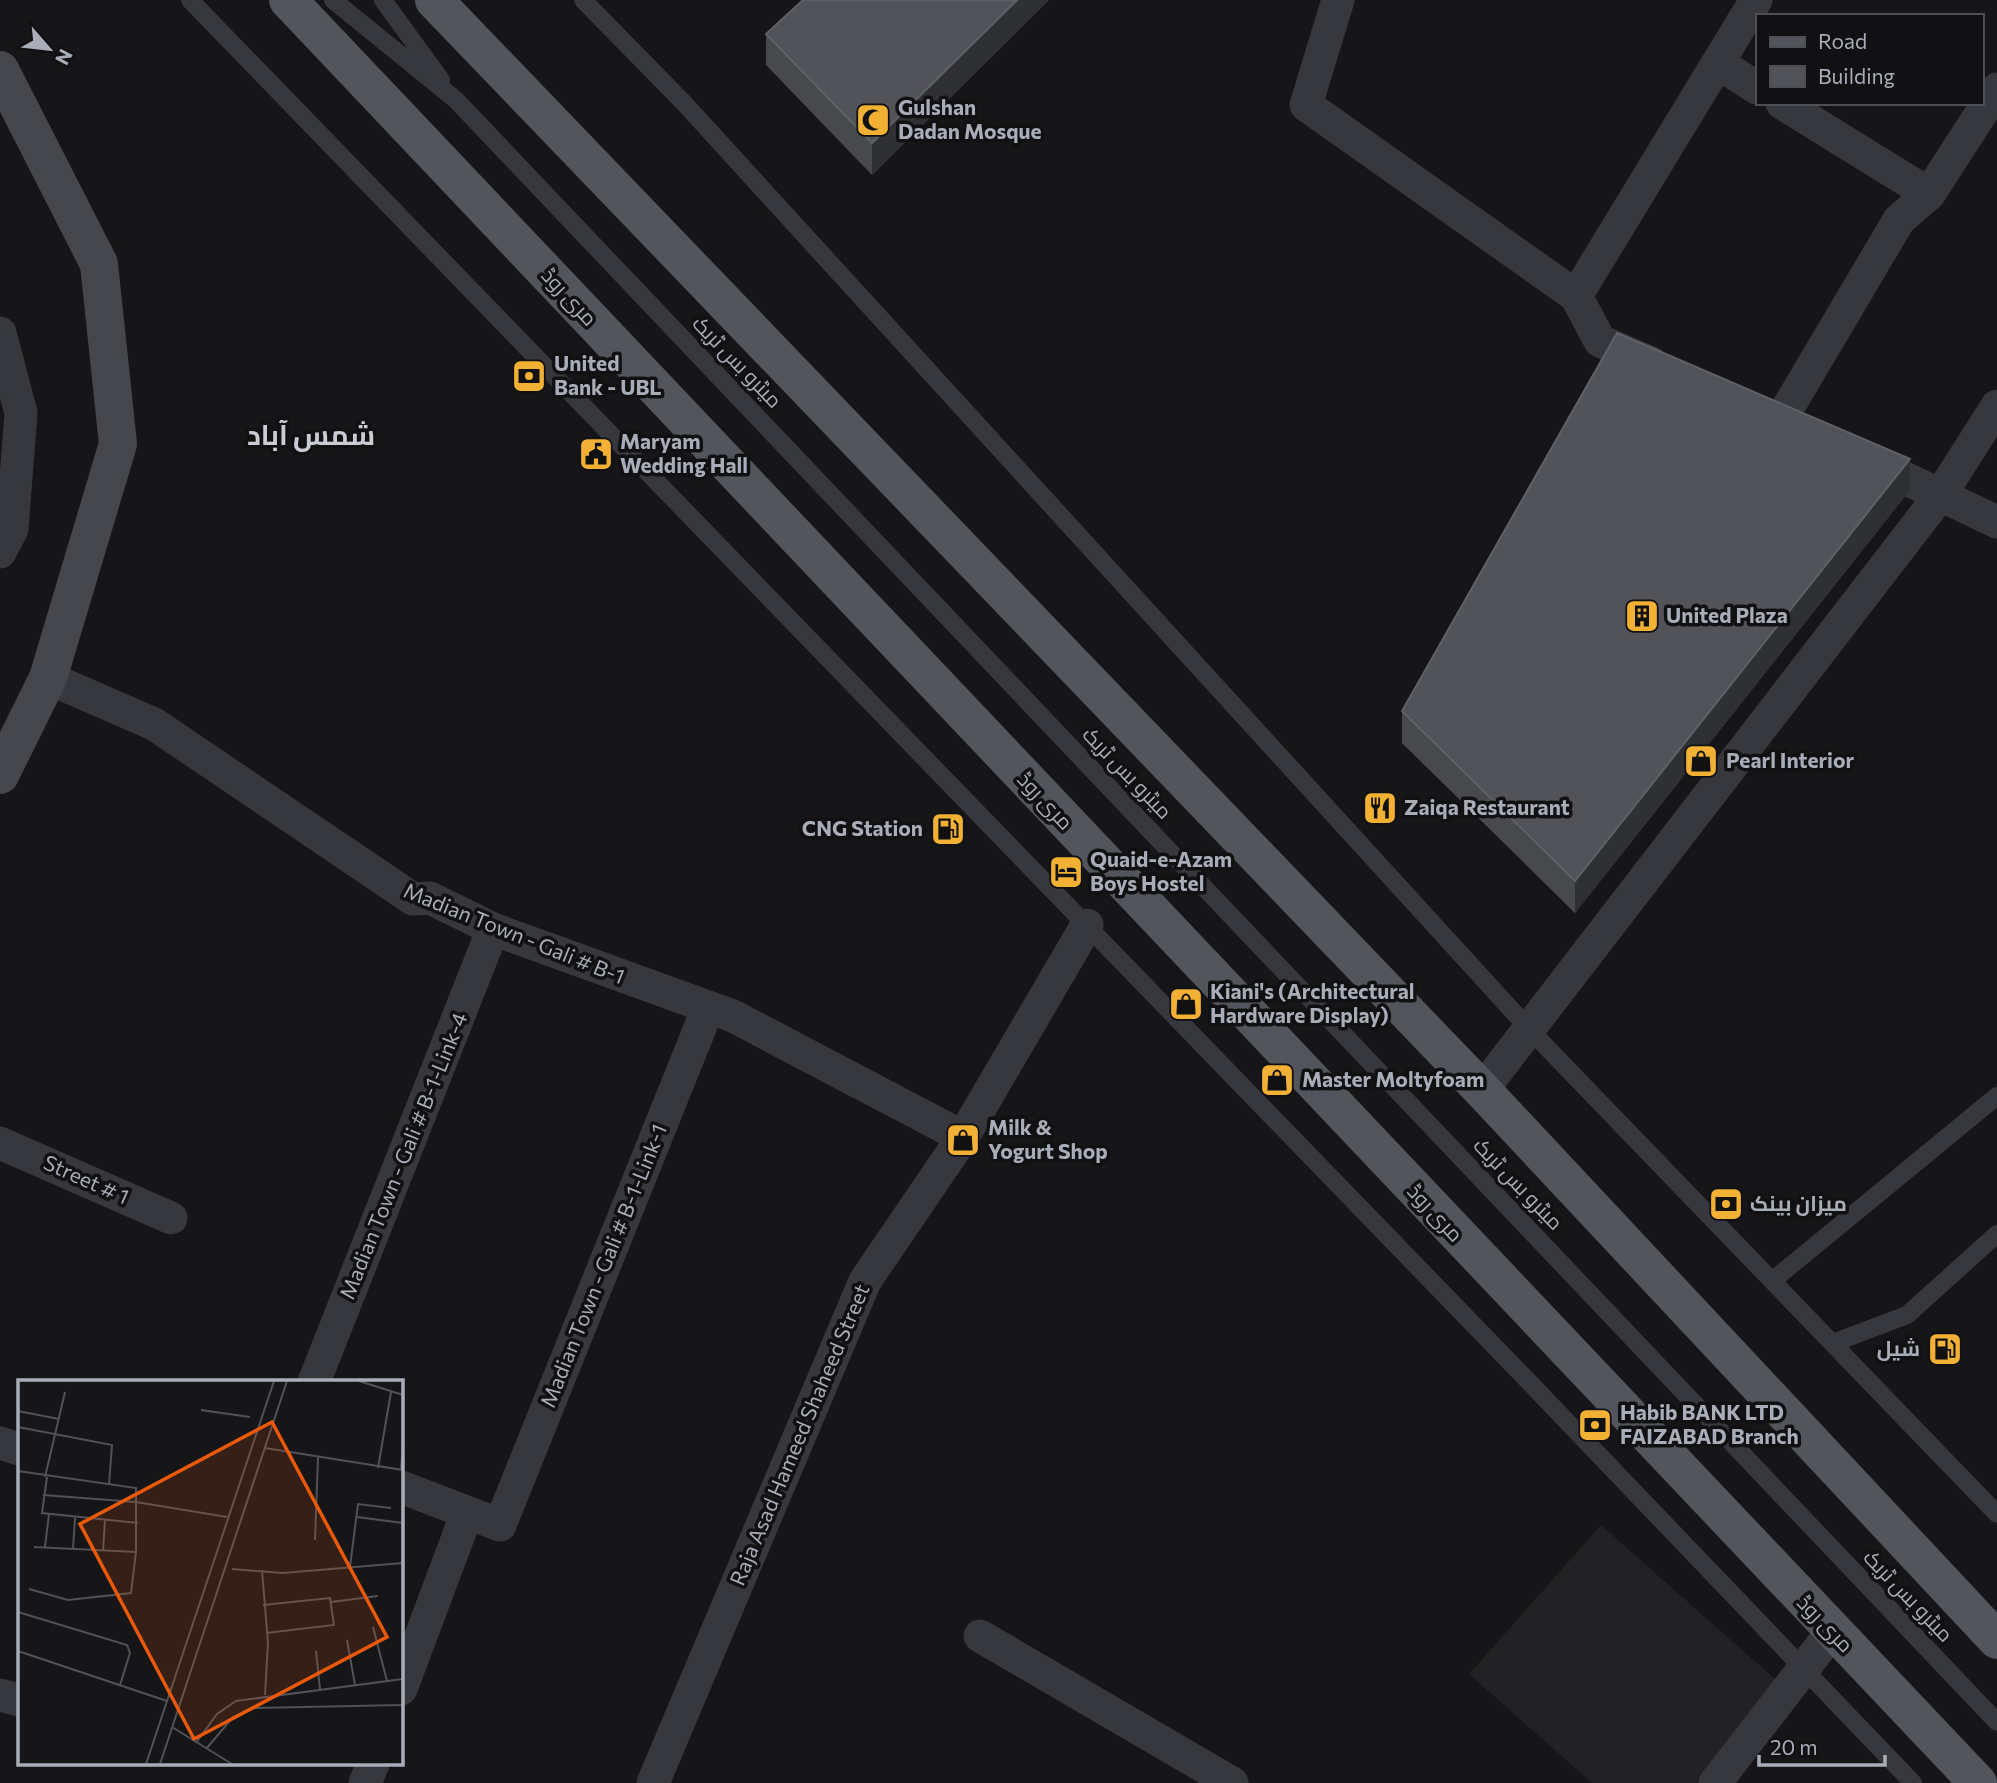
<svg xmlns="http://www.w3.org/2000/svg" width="1997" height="1783" viewBox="0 0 1997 1783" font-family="Commissioner,Cairo,sans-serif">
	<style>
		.built { fill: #222225 }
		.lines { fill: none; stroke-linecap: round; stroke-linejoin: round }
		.lane { stroke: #37383d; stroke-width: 18 }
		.street { stroke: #37383d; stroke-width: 33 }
		.secondary { stroke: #45474d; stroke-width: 38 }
		.primary { stroke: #53555c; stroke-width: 38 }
		.wall { fill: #47494d }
		.shaded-wall { fill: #2f3033 }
		.building { fill: #525359; stroke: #5f6168; stroke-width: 2 }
		.labels { text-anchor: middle; stroke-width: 7; stroke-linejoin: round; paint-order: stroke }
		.poi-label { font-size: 21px; font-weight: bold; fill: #a8adb8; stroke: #111113; text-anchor: start }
		.street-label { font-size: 21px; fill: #a8adb8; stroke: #111113 }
		.district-label { font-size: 28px; font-weight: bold; fill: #c9ccd4; stroke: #111113 }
		.inset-road { fill: none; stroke: #505258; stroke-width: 2 }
		.view { fill: #e8590c; fill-opacity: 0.15; stroke: #e8590c; stroke-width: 3.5 }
		.inset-edge { fill: none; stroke: #a8adb8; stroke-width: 3.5 }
	</style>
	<rect width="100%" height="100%" fill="#161618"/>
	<!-- built -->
	<path class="built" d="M1601 1525 1785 1688 1702 1783H1592L1469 1674Z"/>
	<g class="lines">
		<!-- lane -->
		<path class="lane" d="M190 0 1531 1384 1913 1783
			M333 0 456 100 1997 1722
			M383 0 441 80
			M583 0 684 103 1529 1029 1997 1514
			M1772 1281 1997 1096
			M1833 1343 1907 1315 1997 1234"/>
		<!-- street -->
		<path class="street" d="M1338 0 1306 105 1576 296
			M1718 63 1757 88
			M1782 103 1929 194
			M0 333 21 413 12 529 0 552
			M1651 363 1600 341 1576 296 1756 0
			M1780 421 1899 220 1929 194 1997 89
			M1869 461 1997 522
			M48 678 154 724 413 899 430 898 493 929 733 1016 963 1137
			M1482 1090 1941 494 1997 406
			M0 1143 171 1218
			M314 1382 493 929
			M0 1443 19 1449
			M401 1487 500 1525 708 1008
			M980 1636 1232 1783
			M401 1689 467 1513
			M0 1695 19 1700
			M365 1783 373 1764
			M653 1783 865 1281 963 1137 1087 925
			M1715 1783 1832 1632"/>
		<!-- secondary -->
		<path class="secondary" d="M0 70 99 264 118 444 48 678 0 775"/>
		<!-- primary -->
		<path class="primary" d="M288 0 1978 1783
			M434 0 1482 1090 1997 1640"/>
	</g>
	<!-- wall -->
	<path class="wall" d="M803 0H1049L872 175 766 65V34Z
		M1910 490 1575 913 1402 743V711Z"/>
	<!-- shaded-wall -->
	<path class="shaded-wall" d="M1017 0H1049L872 175V143Z
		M1910 459V490L1575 913V881Z"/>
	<!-- building -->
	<path class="building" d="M803 0H1017L872 143 766 34Z
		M1617 333 1910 459 1575 881 1402 711Z"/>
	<!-- icons -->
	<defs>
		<g id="mosque-square" transform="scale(1.75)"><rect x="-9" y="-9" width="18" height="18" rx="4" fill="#f2b134" stroke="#111113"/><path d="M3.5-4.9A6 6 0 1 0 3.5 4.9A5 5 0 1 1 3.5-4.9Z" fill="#111"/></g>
		<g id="bank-square" transform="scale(1.75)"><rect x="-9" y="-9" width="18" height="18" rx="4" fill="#f2b134" stroke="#111113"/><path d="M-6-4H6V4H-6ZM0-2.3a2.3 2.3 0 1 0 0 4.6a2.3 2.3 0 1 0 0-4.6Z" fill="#111"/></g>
		<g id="civic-square" transform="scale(1.75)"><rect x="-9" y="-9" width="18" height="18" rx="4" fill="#f2b134" stroke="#111113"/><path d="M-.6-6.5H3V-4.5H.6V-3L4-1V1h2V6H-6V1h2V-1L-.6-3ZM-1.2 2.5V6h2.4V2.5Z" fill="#111"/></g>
		<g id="building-square" transform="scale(1.75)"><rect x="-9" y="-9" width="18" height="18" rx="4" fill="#f2b134" stroke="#111113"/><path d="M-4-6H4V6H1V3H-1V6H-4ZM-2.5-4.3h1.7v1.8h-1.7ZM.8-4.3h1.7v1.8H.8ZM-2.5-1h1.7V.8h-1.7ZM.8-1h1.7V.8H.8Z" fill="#111"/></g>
		<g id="shop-square" transform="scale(1.75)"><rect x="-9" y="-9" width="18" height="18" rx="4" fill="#f2b134" stroke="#111113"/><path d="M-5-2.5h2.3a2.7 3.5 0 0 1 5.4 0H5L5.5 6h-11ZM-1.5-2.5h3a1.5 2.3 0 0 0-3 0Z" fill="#111"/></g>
		<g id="restaurant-square" transform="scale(1.75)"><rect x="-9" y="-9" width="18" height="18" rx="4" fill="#f2b134" stroke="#111113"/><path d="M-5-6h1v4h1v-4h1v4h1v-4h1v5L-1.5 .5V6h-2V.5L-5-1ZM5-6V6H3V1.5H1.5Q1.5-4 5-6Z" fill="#111"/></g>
		<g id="fuel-square" transform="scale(1.75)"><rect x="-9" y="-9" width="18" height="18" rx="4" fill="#f2b134" stroke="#111113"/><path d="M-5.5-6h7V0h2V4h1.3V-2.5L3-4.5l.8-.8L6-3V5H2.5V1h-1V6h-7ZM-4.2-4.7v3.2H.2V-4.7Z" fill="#111"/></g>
		<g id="hotel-square" transform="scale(1.75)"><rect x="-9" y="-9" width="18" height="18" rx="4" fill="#f2b134" stroke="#111113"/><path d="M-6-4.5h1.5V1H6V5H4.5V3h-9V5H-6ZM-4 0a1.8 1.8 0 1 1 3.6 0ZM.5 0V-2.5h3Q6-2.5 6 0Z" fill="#111"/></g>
	</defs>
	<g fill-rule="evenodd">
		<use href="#mosque-square" x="873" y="120"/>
		<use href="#bank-square" x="529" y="376"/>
		<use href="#civic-square" x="596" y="454"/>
		<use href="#building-square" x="1642" y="616"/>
		<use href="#shop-square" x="1701" y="761"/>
		<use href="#restaurant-square" x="1380" y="808"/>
		<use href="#fuel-square" x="948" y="829"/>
		<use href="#hotel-square" x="1066" y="872"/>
		<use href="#shop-square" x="1186" y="1004"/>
		<use href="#shop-square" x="1277" y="1080"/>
		<use href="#shop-square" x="963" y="1140"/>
		<use href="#bank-square" x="1726" y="1204"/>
		<use href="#fuel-square" x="1945" y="1349"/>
		<use href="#bank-square" x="1595" y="1425"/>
	</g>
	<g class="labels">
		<!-- poi labels -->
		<g class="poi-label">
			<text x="898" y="115">Gulshan<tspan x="898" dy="24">Dadan Mosque</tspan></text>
			<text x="554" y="371">United<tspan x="554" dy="24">Bank - UBL</tspan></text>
			<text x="620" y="449">Maryam<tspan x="620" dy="24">Wedding Hall</tspan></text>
			<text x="1666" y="623">United Plaza</text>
			<text x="1726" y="768">Pearl Interior</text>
			<text x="1404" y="815">Zaiqa Restaurant</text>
			<text x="923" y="836" text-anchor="end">CNG Station</text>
			<text x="1090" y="867">Quaid-e-Azam<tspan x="1090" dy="24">Boys Hostel</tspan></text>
			<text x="1210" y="999">Kiani's (Architectural<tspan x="1210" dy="24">Hardware Display)</tspan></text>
			<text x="1302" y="1087">Master Moltyfoam</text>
			<text x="988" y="1135">Milk &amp;<tspan x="988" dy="24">Yogurt Shop</tspan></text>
			<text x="1750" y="1211">میزان بینک</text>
			<text x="1920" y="1356" text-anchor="end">شیل</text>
			<text x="1620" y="1420">Habib BANK LTD<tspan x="1620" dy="24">FAIZABAD Branch</tspan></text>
		</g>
		<!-- street labels -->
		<g class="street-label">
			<text transform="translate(569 297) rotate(47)" y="7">مری روڈ</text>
			<text transform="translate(737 362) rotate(46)" y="7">میٹرو بس ٹریک</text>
			<text transform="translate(1127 773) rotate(46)" y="7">میٹرو بس ٹریک</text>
			<text transform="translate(1045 801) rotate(47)" y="7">مری روڈ</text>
			<text transform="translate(514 934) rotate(22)" y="7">Madian Town - Gali # B-1</text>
			<text transform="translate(404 1156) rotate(-68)" y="7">Madian Town - Gali # B-1-Link-4</text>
			<text transform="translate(86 1180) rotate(24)" y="7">Street # 1</text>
			<text transform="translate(1518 1184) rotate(46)" y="7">میٹرو بس ٹریک</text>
			<text transform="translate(1435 1213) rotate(47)" y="7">مری روڈ</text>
			<text transform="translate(604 1266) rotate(-68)" y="7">Madian Town - Gali # B-1-Link-1</text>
			<text transform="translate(800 1435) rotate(-67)" y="7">Raja Asad Hameed Shaheed Street</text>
			<text transform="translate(1908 1596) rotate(46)" y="7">میٹرو بس ٹریک</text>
			<text transform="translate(1825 1624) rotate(46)" y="7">مری روڈ</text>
		</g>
		<!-- district labels -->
		<g class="district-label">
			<text x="311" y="445">شمس آباد</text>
		</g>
	</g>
	<!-- overview -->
	<g transform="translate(18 1380)">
		<rect width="385" height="385" fill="#161618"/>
		<path class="inset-road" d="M341 1 385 15M183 30 232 37M0 31 41 39M0 47 94 65 91 105M247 68 385 90M360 88 373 12M383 90 385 61M0 91 118 108V172L16 167M27 97 47 12M29 97 24 133 120 143M25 115 118 122 209 137M339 137 385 143M297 160 300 77M27 167 31 134M55 169 57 138M85 171 87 140M332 187 340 124 373 128M214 189 265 193 385 183M244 190 250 263 247 315M11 209 50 220 113 213 118 172M313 222 360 216M245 225 312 218 316 245 248 253M0 232 109 265 112 273 102 305M355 247 369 301M329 260 337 305M0 271 149 321M298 271 302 309M154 347 214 384M178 363 199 334 218 321 385 299M188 369 215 337 233 328 385 325M128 384 256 1M142 384 269 1"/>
		<path class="view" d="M254 42 369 257 176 359 62 144Z"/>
		<rect width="385" height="385" class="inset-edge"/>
	</g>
	<!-- legend -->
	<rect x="1756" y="14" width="228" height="91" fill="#111113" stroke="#4d4f55" stroke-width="2"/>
	<rect x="1770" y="37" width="35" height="10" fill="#53555c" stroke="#4d4f55" stroke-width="2"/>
	<text x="1818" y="49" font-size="21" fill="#a8adb8">Road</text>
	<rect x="1770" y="66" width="35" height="21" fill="#525359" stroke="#4d4f55" stroke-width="2"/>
	<text x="1818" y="84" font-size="21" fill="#a8adb8">Building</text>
	<!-- north arrow -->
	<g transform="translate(49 49) rotate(118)" stroke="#111113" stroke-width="5" paint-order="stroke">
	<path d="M0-5L12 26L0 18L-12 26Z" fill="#a8adb8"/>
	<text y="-10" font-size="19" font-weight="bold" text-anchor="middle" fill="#a8adb8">N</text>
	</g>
	<!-- scale -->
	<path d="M1759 1755v10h126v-10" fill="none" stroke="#a8adb8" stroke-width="3.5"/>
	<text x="1770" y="1755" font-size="21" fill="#a8adb8" stroke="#111113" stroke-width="5" paint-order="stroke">20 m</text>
</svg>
